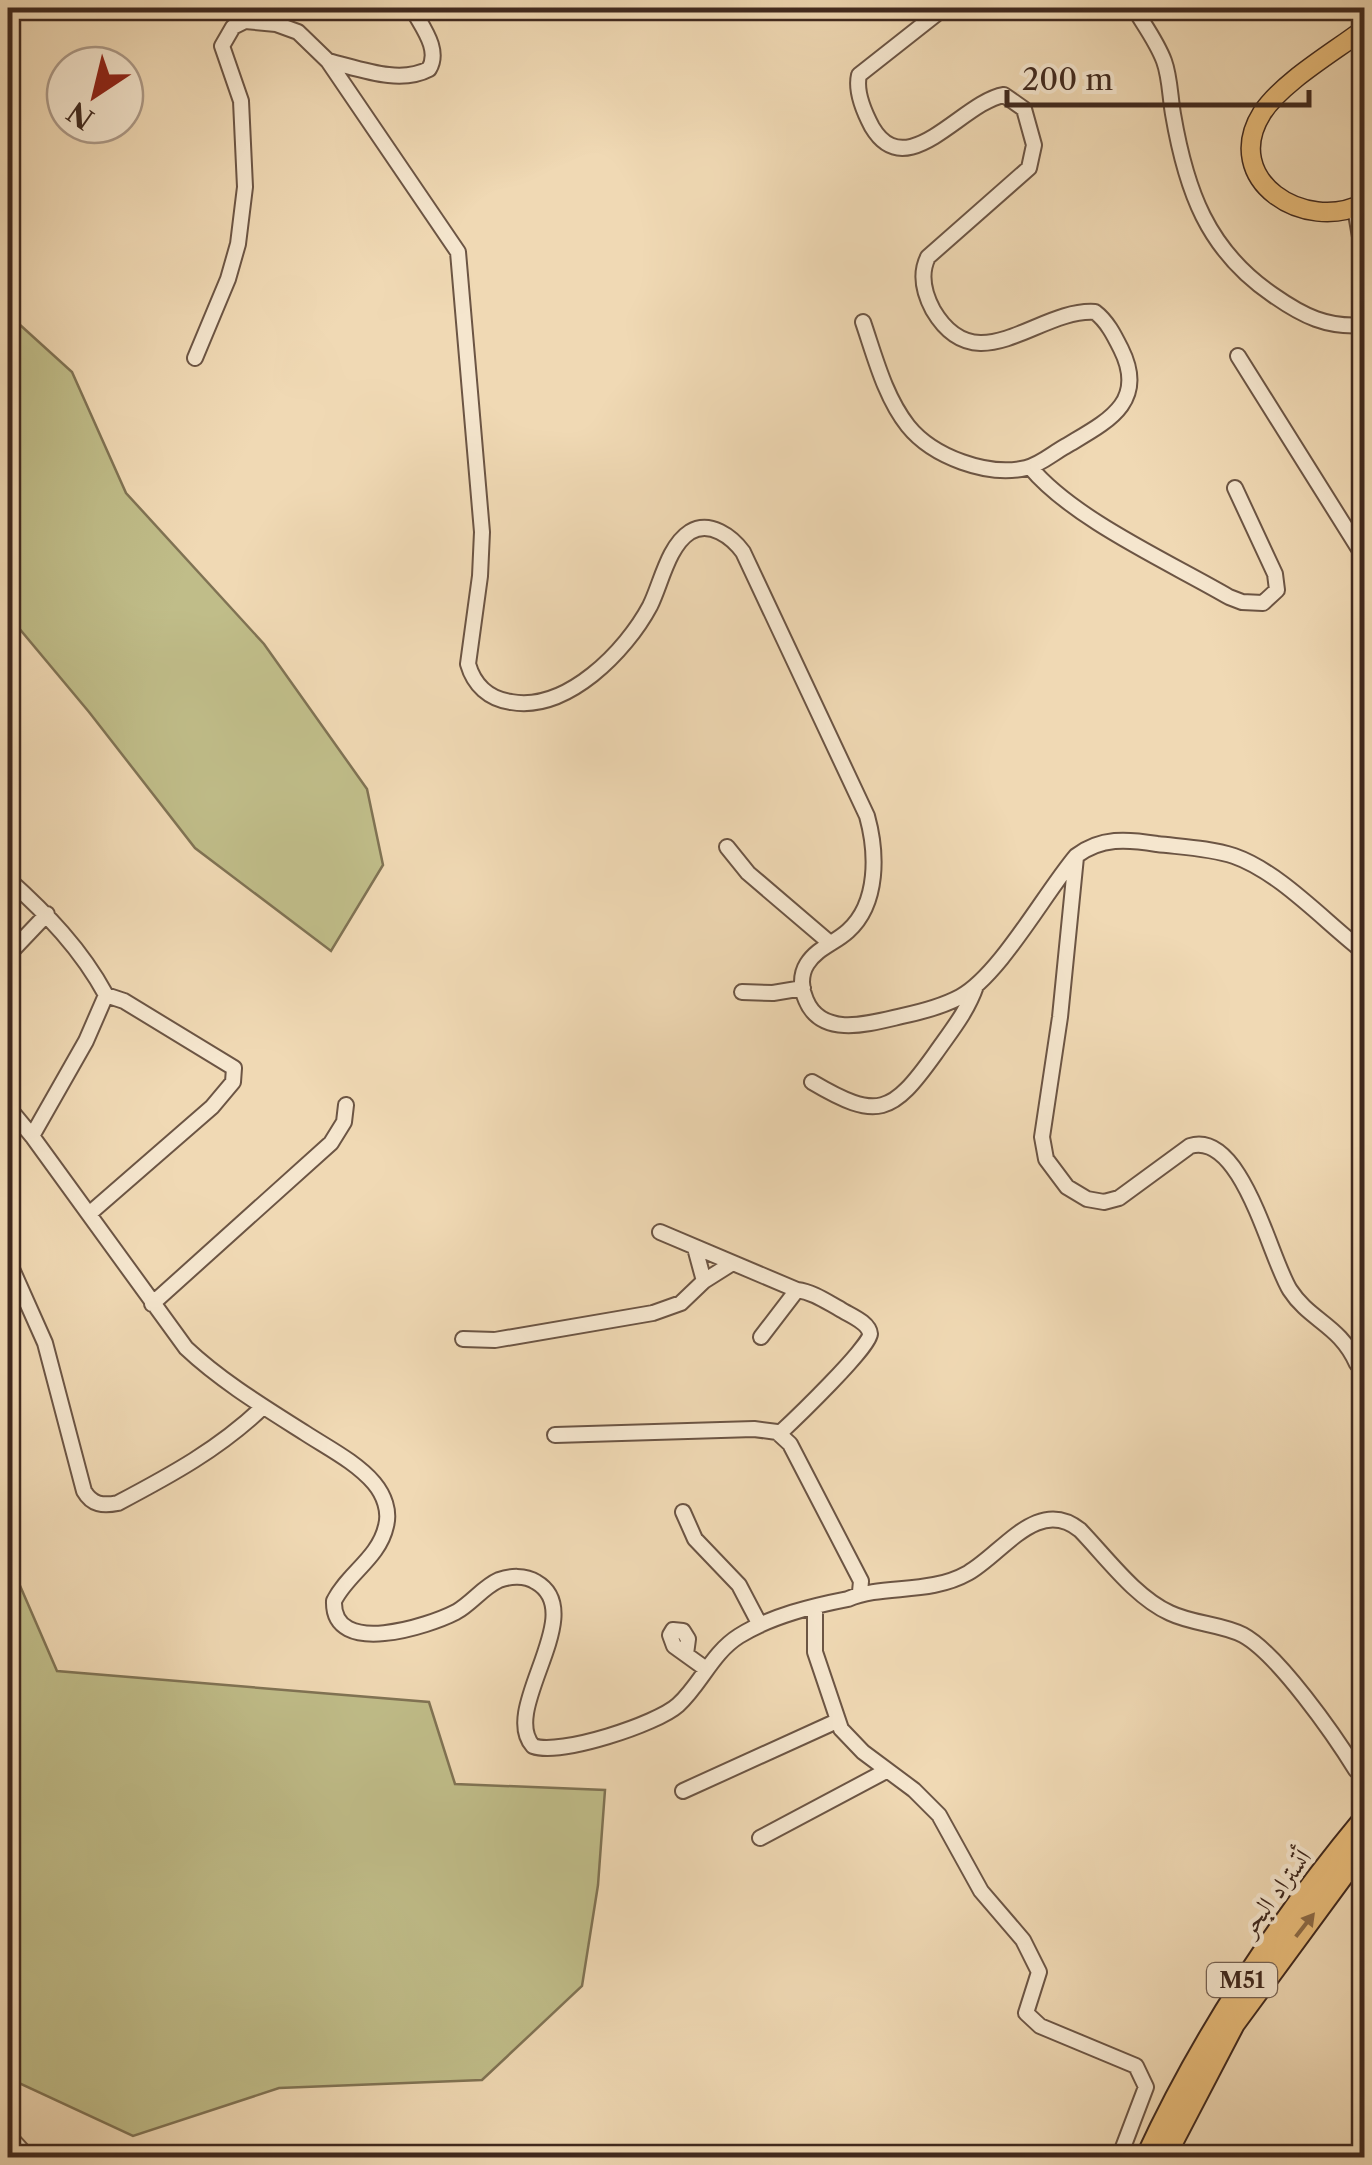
<svg xmlns="http://www.w3.org/2000/svg" width="1372" height="2165" viewBox="0 0 1372 2165" font-family="'Libre Caslon Text',Amiri,serif">
	<style>
		.green { fill: #c0bd89; stroke: #807354; stroke-width: 2.5 }
		.lines { fill: none; stroke-linecap: round; stroke-linejoin: round }
		.minor-casing { stroke: #6c5544; stroke-width: 18 }
		.major-casing { stroke: #40291e; stroke-width: 21 }
		.highway-casing { stroke: #40291e; stroke-width: 24 }
		.minor { stroke: #f5e6ce; stroke-width: 14 }
		.major { stroke: #e8bc7a; stroke-width: 18 }
		.highway { stroke: #e8bc7a; stroke-width: 20 }
		.oneway { fill: #8c6b47 }
		.labels { text-anchor: middle; stroke-width: 9; stroke-linejoin: round; paint-order: stroke }
		.shield { fill: #f5e6ce; stroke: #766253; stroke-width: 2.5 }
		.shield-label { font-size: 22px; font-weight: bold; fill: #40291e }
		.street-label { font-size: 25px; fill: #40291e; stroke: #f5e6ce }
	</style>
	<rect width="100%" height="100%" fill="#f0d9b4"/>
	<filter id="stains"><feTurbulence type="fractalNoise" baseFrequency=".002" numOctaves="4"/><feColorMatrix values="0 0 0 0 .2 0 0 0 0 .09 0 0 0 0 .02 0 0 0 .5 -.17"/></filter>
	<radialGradient id="worn" r=".72"><stop offset=".6" stop-color="#630" stop-opacity="0"/><stop offset="1" stop-color="#630" stop-opacity=".3"/></radialGradient>
	<!-- green -->
	<path class="green" d="M8 314 72 372 126 493 264 644 367 789 383 865 331 951 195 848 89 712 8 615Z
		M8 1558 57 1671 429 1702 455 1784 605 1790 598 1885 582 1986 482 2080 279 2088 133 2136 8 2078Z"/>
	<g class="lines">
		<!-- minor casing -->
		<g class="minor-casing">
			<path id="minor" d="M1134 8C1144 25 1157 42 1164 61 1170 77 1170 97 1173 114 1186 190 1207 250 1273 295 1303 316 1327 328 1364 325
				M328 61C358 68 399 85 429 69 441 49 421 26 412 8
				M1355 208 1364 260
				M863 322C875 357 885 397 908 426 933 457 988 477 1026 468 1040 465 1053 453 1066 446 1106 422 1148 403 1121 349 1114 335 1107 321 1095 312 1038 308 977 385 933 310 924 293 919 275 928 257L1029 168 1034 145 1024 109 1004 95C962 102 907 186 872 127 864 112 855 92 859 75L944 8
				M1238 356 1364 557
				M195 358 228 279 238 244 245 187 241 101 222 46 233 27 245 21 276 24 298 32 328 61 458 252 482 532 480 576 468 664C474 685 489 699 511 702 567 712 626 651 650 606 661 584 668 546 690 532 710 520 732 537 743 552L867 816C877 852 879 903 848 931 835 943 817 948 807 964 800 975 801 989 806 1000 822 1039 872 1023 902 1016 921 1012 943 1006 960 997 1000 975 1044 894 1076 856 1101 837 1127 839 1157 844 1182 847 1210 848 1234 856 1280 872 1325 922 1364 952
				M1030 467C1073 519 1169 562 1229 597L1242 602 1263 603 1277 590 1275 574 1235 488
				M1364 691 1360 698 1364 708
				M727 847 748 873 830 943
				M1076 857 1060 1017 1042 1137 1046 1159 1067 1187 1087 1199 1104 1202 1119 1198 1190 1146C1242 1130 1270 1259 1290 1290 1310 1321 1340 1325 1357 1364
				M8 879C47 914 81 949 106 995
				M8 955 47 914
				M742 992 773 993 803 988
				M812 1082C878 1121 892 1114 935 1054 951 1031 967 1012 976 986
				M8 1107 32 1136 186 1348C221 1381 264 1407 305 1433 328 1448 356 1462 374 1483 384 1495 390 1511 386 1526 379 1558 347 1574 334 1601 332 1658 429 1626 456 1612 472 1603 483 1587 499 1580 510 1576 525 1575 536 1582 590 1613 499 1709 533 1746 560 1756 657 1724 678 1705 701 1684 712 1653 739 1636 771 1616 812 1606 848 1599 883 1584 929 1595 968 1573 1003 1553 1038 1496 1080 1530 1107 1558 1135 1597 1170 1613 1193 1624 1222 1624 1243 1635 1278 1654 1335 1736 1356 1770L1364 1775
				M32 1136 86 1041 106 995 124 1001 234 1068 233 1082 212 1107 89 1214
				M660 1232 797 1290
				M695 1248 704 1281
				M8 1260 45 1343 84 1491C92 1505 103 1506 118 1503 171 1475 219 1449 263 1407
				M152 1304 331 1143 344 1122 346 1105
				M761 1337 797 1290C813 1292 827 1302 840 1309 849 1315 869 1322 870 1334 870 1347 794 1420 780 1433
				M463 1339 495 1340 653 1313 681 1303 704 1281 731 1264
				M555 1435 754 1429 777 1432 790 1444 861 1581 860 1592
				M683 1512 695 1539 739 1585 760 1625
				M815 1607V1652L841 1729 863 1752 914 1790 939 1815 981 1891 1023 1940 1039 1972 1026 2013 1040 2026 1136 2066 1146 2087 1119 2158
				M686 1654 688 1639 683 1631 673 1630 670 1635 674 1646 706 1669
				M683 1791 837 1721
				M760 1838 886 1771
				M8 2135 29 2158"/>
		</g>
		<!-- major casing -->
		<g class="major-casing">
			<path id="major" d="M1364 29C1334 52 1282 82 1262 113 1220 180 1305 234 1364 203"/>
		</g>
		<!-- highway casing -->
		<g class="highway-casing">
			<path id="highway" d="M1146 2158C1203 2034 1277 1924 1364 1819
				M1164 2158 1234 2024 1364 1847"/>
		</g>
		<!-- minor -->
		<use href="#minor" class="minor"/>
		<!-- major -->
		<use href="#major" class="major"/>
		<!-- highway -->
		<use href="#highway" class="highway"/>
	</g>
	<!-- one-way arrows -->
	<defs><path id="oneway-solid" d="M-6-.8H1V-3.2L6.5 0L1 3.2V.8H-6Z" transform="scale(2.5)"/></defs>
	<use class="oneway" href="#oneway-solid" transform="translate(1305 1925) rotate(-52)"/>
	<g class="labels">
		<!-- shield labels -->
		<rect class="shield" x="1207" y="1963" width="70" height="34" rx="8"/>
		<g class="shield-label">
			<text x="1242" y="1988">M51</text>
		</g>
		<!-- street labels -->
		<g class="street-label">
			<text transform="translate(1275 1892) rotate(-53)" y="9">أتستراد البحر</text>
		</g>
	</g>
	<!-- margin -->
	<rect width="1372" height="2165" fill="none" stroke="#f0d9b4" stroke-width="40"/>
	<rect x="10" y="10" width="1352" height="2145" fill="none" stroke="#40291e" stroke-width="5"/>
	<rect x="20" y="20" width="1332" height="2125" fill="none" stroke="#40291e" stroke-width="2.5"/>
	<!-- north arrow -->
	<g transform="translate(95 95) rotate(215)"><circle r="48" fill="#f5e6ce" stroke="#ad9a88" stroke-width="2.5"/>
	<path d="M0-8L18 38L0 25L-18 38Z" fill="#8f2418"/>
	<text y="-15" font-size="28" font-weight="bold" text-anchor="middle" fill="#40291e">N</text>
	</g>
	<!-- scale -->
	<path d="M1007 90v15h302v-15" fill="none" stroke="#40291e" stroke-width="5"/>
	<text x="1022" y="90" font-size="30" fill="#40291e" stroke="#f5e6ce" stroke-width="8" paint-order="stroke">200 m</text>
	<rect width="100%" height="100%" filter="url(#stains)"/>
	<rect width="100%" height="100%" fill="url(#worn)"/>
</svg>
